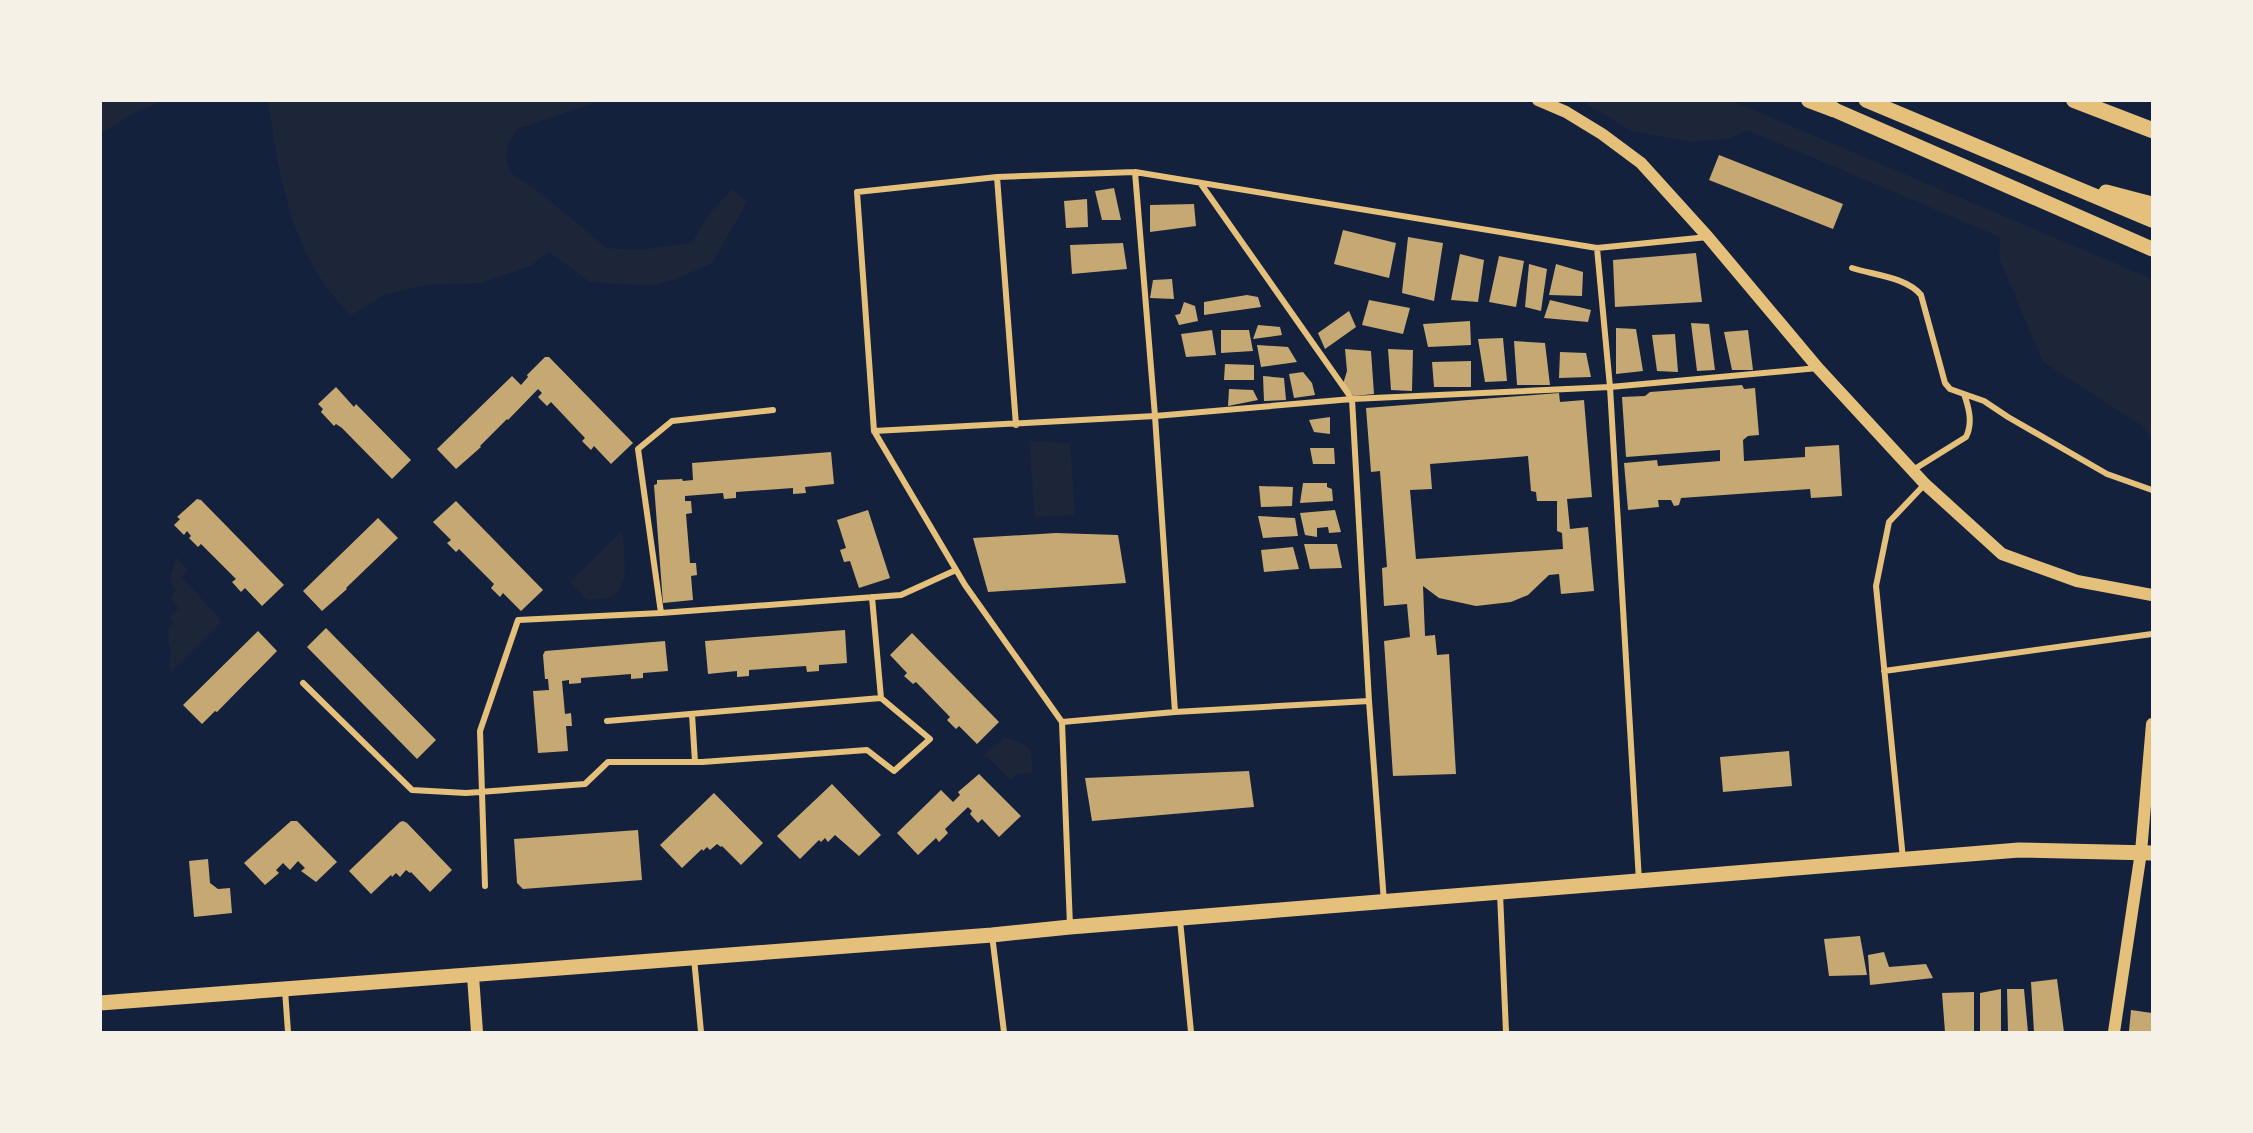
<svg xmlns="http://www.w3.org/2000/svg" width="2253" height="1133" viewBox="0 0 2253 1133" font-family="'DM Sans',sans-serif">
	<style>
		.green { fill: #1d2539 }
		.building { fill: #c6a872; fill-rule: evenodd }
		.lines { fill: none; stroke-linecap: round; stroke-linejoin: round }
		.minor { stroke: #e5c07b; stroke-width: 6 }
		.secondary { stroke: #e5c07b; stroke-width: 12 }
		.primary { stroke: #e5c07b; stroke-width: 15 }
		.trunk { stroke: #e5c07b; stroke-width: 16 }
	</style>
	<rect width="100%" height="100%" fill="#14213d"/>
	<!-- green -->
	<path class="green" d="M101 100H162V101L132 114 101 134Z
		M268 101H600L517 129 507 145 506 160 511 173 539 192 607 248 639 250 692 243 709 214 732 189 747 202 712 263 676 279 651 286 590 282 549 252 530 266 481 283 426 285 384 295 351 315C291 257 280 180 268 101Z
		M1582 101H1732L2152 279V437L2138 423 2043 362 1999 258 2000 237 1747 130 1728 139 1691 142 1631 131Z
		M1029 441 1070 443 1075 515 1035 517Z
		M622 531C625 564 635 604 586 599L570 582Z
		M176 557 188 570 181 577 218 616 221 622 171 672C168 665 170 664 171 657 171 647 166 642 169 632L168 629 174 622 169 617 179 608 171 600 175 591 170 579Z
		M1005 737C1032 747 1030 744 1033 773L1018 774 1011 780 988 758 983 756Z"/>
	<!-- building -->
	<path class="building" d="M1719 155 1843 204 1833 229 1709 180Z
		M1114 188 1121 220H1102L1095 191Z
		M1087 199 1088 227 1066 228 1064 201Z
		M1194 204 1196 226 1150 232V205Z
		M1343 230 1396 243 1389 278 1334 264Z
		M1408 237 1443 243 1434 301 1402 293Z
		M1123 243 1127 269 1072 274 1070 245Z
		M1696 253 1702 302 1615 307 1613 260Z
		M1460 254 1484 260 1478 302 1451 300Z
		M1499 256 1524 261 1516 307 1489 302Z
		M1529 264 1547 269 1541 311 1525 307Z
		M1556 264 1583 272 1582 296 1549 295Z
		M1172 279 1174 299 1150 298 1153 280Z
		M1247 295 1258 297 1261 307 1204 315V302Z
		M1369 300 1410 308 1403 334 1362 325Z
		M1550 300 1591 310 1588 322 1544 318Z
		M1184 302 1195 306 1198 321 1179 325 1175 315 1180 314Z
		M1349 311 1356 327 1325 349 1318 333Z
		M1470 321 1471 345 1428 347 1423 324Z
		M1691 323 1709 324 1715 370 1697 371Z
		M1258 325 1280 327 1282 335 1253 339Z
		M1616 328 1636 329 1643 371 1616 374Z
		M1212 330 1216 355 1186 357 1181 334Z
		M1221 330H1249L1253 351 1221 353Z
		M1748 330 1753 370H1732L1724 332Z
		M1675 334 1678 372 1657 371 1652 335Z
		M1503 338 1507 381 1485 382 1478 339Z
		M1514 341 1545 343 1550 385H1517Z
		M1257 345 1288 347 1297 362 1261 367Z
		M1345 349 1371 351 1374 394 1354 396 1343 384 1347 371Z
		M1388 349 1413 350 1412 391 1391 390Z
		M1560 352 1586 353 1591 377 1559 378Z
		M545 357H549L633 443 611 464 594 446 591 450 582 441 585 438 551 402 547 406 538 397 542 393 538 389 508 420 507 419 480 446 481 447 456 469 437 449 512 376 521 385 528 377 527 375Z
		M1471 361V387H1434L1432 362Z
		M1225 364 1254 365V380H1224Z
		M1303 372 1312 383 1315 395 1294 398 1289 374Z
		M1263 376 1284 378 1286 400 1264 401Z
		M1742 385 1744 389 1755 388 1759 435 1748 436 1743 440 1744 461 1805 457V447L1839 445 1842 496 1811 498 1810 489 1681 498 1679 505 1674 506 1671 500H1658L1659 507 1628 510 1624 463 1657 460 1658 466 1720 461V450L1626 457 1622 397 1645 396 1650 392Z
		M336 387 354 407 356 404 411 460 392 479 342 428 336 424 334 426 321 412 323 409 318 404Z
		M1229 389 1253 390 1258 400 1228 406Z
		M1559 393 1560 402 1584 400 1592 497 1567 499 1570 529 1588 527 1594 591 1561 594 1559 574 1549 575 1528 595 1511 602 1476 606 1439 598 1423 586 1425 636 1435 635 1437 655 1449 654 1456 774 1393 776 1384 641 1410 637 1407 604 1384 606 1382 568 1387 567 1380 471 1371 472 1366 408ZM1528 456 1531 491 1536 492 1537 501H1557V531L1562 533 1563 549 1416 559 1410 490 1432 489 1430 464Z
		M1330 417V434L1314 432 1309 420Z
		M1310 448H1334L1335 464H1313Z
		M831 452 834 484 805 487 806 493 793 494V488L736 492V498L724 499 723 493 685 496V501H691L692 513 686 514 690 563H696L697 575 691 576 693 600 663 603 654 485 657 484V480L682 479 683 481 693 480 692 463Z
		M1303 483H1327V487L1332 489 1333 501 1300 503Z
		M1259 486 1293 487 1292 506 1261 507Z
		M197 499 201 500 284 585 262 606 245 588 241 592 232 582 236 579 201 544 198 547 189 538 191 536 187 531 184 535 174 525 180 519 177 517Z
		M456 501 543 590 521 611 503 593 500 597 491 588 494 584 459 549 456 552 447 543 451 540 433 522Z
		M868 510 890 578 859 588 850 561 844 562 840 550 846 548 837 520Z
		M1335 510 1341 532 1329 533 1328 527 1317 528V537L1305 535 1300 513Z
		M1258 516 1295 518 1298 536 1263 538Z
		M378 518 398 538 346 588 347 589 322 611 303 591Z
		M1056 533 1118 535 1126 583 988 592 973 538Z
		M1304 544H1337L1342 568 1310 569Z
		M1293 547 1299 569 1264 572 1261 550Z
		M326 628 436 740 417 759 307 647Z
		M845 630 847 663 819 665V671L807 672 806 666 749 670V676L737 677V671L708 674 705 641Z
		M258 631 277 651 217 712 215 711 202 724 183 705Z
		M912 633 999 722 977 744 959 726 956 729 947 720 950 717 916 682 913 684 904 676 907 673 890 655Z
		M665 641 668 671 643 673V678L631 679V674L581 678V683L569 684V680L562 681 565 714 571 713 572 726H566L568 751 538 753 533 691 549 690 548 679H545L543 655 545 651Z
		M1789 751 1792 786 1723 792 1720 757Z
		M1249 771 1254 807 1092 821 1085 778Z
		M979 774 1021 816 999 837 982 819 978 823 970 814 972 811 968 807 945 829 948 833 939 842 936 838 918 855 897 833 941 790 953 802 960 795 958 792Z
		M832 784 881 835 859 856 835 835 828 842 825 838 821 842 819 840 800 859 777 836Z
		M714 793 763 843 741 865 722 846 721 847 717 844 710 850 707 847 703 851 702 849 682 868 660 845Z
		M291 821H297L337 862 316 882 301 871 305 868 298 861 290 870 283 863 276 870 279 873 265 885 244 863Z
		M403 821 407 823 452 870 430 892 411 872 410 873 406 870 400 877 396 873 392 877 391 875 371 894 349 871 400 822Z
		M638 830 642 880 523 889 517 883 514 839Z
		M208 859 210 883 218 889 230 888 232 913 194 917 189 861Z
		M1860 936 1867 975 1829 976 1824 939Z
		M1884 952 1889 967 1926 964 1933 978 1870 985 1868 955Z
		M2057 979 2064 1032H2034L2031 982Z
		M2001 989V1032H1980V993Z
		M2007 989H2024L2028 1032H2008Z
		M1974 992V1032H1945L1942 993Z
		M2131 1010 2152 1013V1032L2129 1031Z"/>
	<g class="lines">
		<!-- minor -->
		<path class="minor" d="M1135 172 1155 416 1175 712
			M997 177 1016 425
			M1201 184 1352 399 1369 701 1384 902
			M1597 248 1610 387 1639 881
			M1852 268C1874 275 1906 277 1921 295L1945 383 1950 389 1964 394C1969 408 1973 423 1966 437L1913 470
			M1964 394 1984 401 2008 417 2107 474 2152 490
			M773 410 672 421 638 449 661 613 901 595 956 570
			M874 431 1155 416 1352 399 1610 387 1818 368
			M1884 671 2152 634
			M303 683 412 790 466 793 585 784 608 762H702L867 750 894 771 930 739 881 698
			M692 714 695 762
			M607 721 881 698 872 597
			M1062 722 1175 712 1369 701
			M1903 859 1876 586 1889 522 1925 484
			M485 886 480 731 518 620 661 613
			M1500 893 1506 1032
			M1180 920 1191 1032
			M1070 926 1062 722 965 585 874 431 857 192 997 177 1135 172 1597 248 1708 237
			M992 935 1004 1032
			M694 958 701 1032
			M285 990 288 1032"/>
		<!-- secondary -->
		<path class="secondary" d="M1538 100 1566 112 1602 134 1641 163 1708 237 1818 368 1925 484 2002 554 2077 581 2152 595
			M473 976 477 1032
			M2114 1032 2141 852 2152 724"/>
		<!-- primary -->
		<path class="primary" d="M1866 100 2152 220
			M1821 104 2152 249
			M2106 192 2152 204
			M100 1003 992 935 1070 927 2019 850 2152 853"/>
		<!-- trunk -->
		<path class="trunk" d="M1809 100 1833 109
			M2074 100 2152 130"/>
	</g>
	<!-- border -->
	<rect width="2253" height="1133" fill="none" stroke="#f6f1e7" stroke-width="204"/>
</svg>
